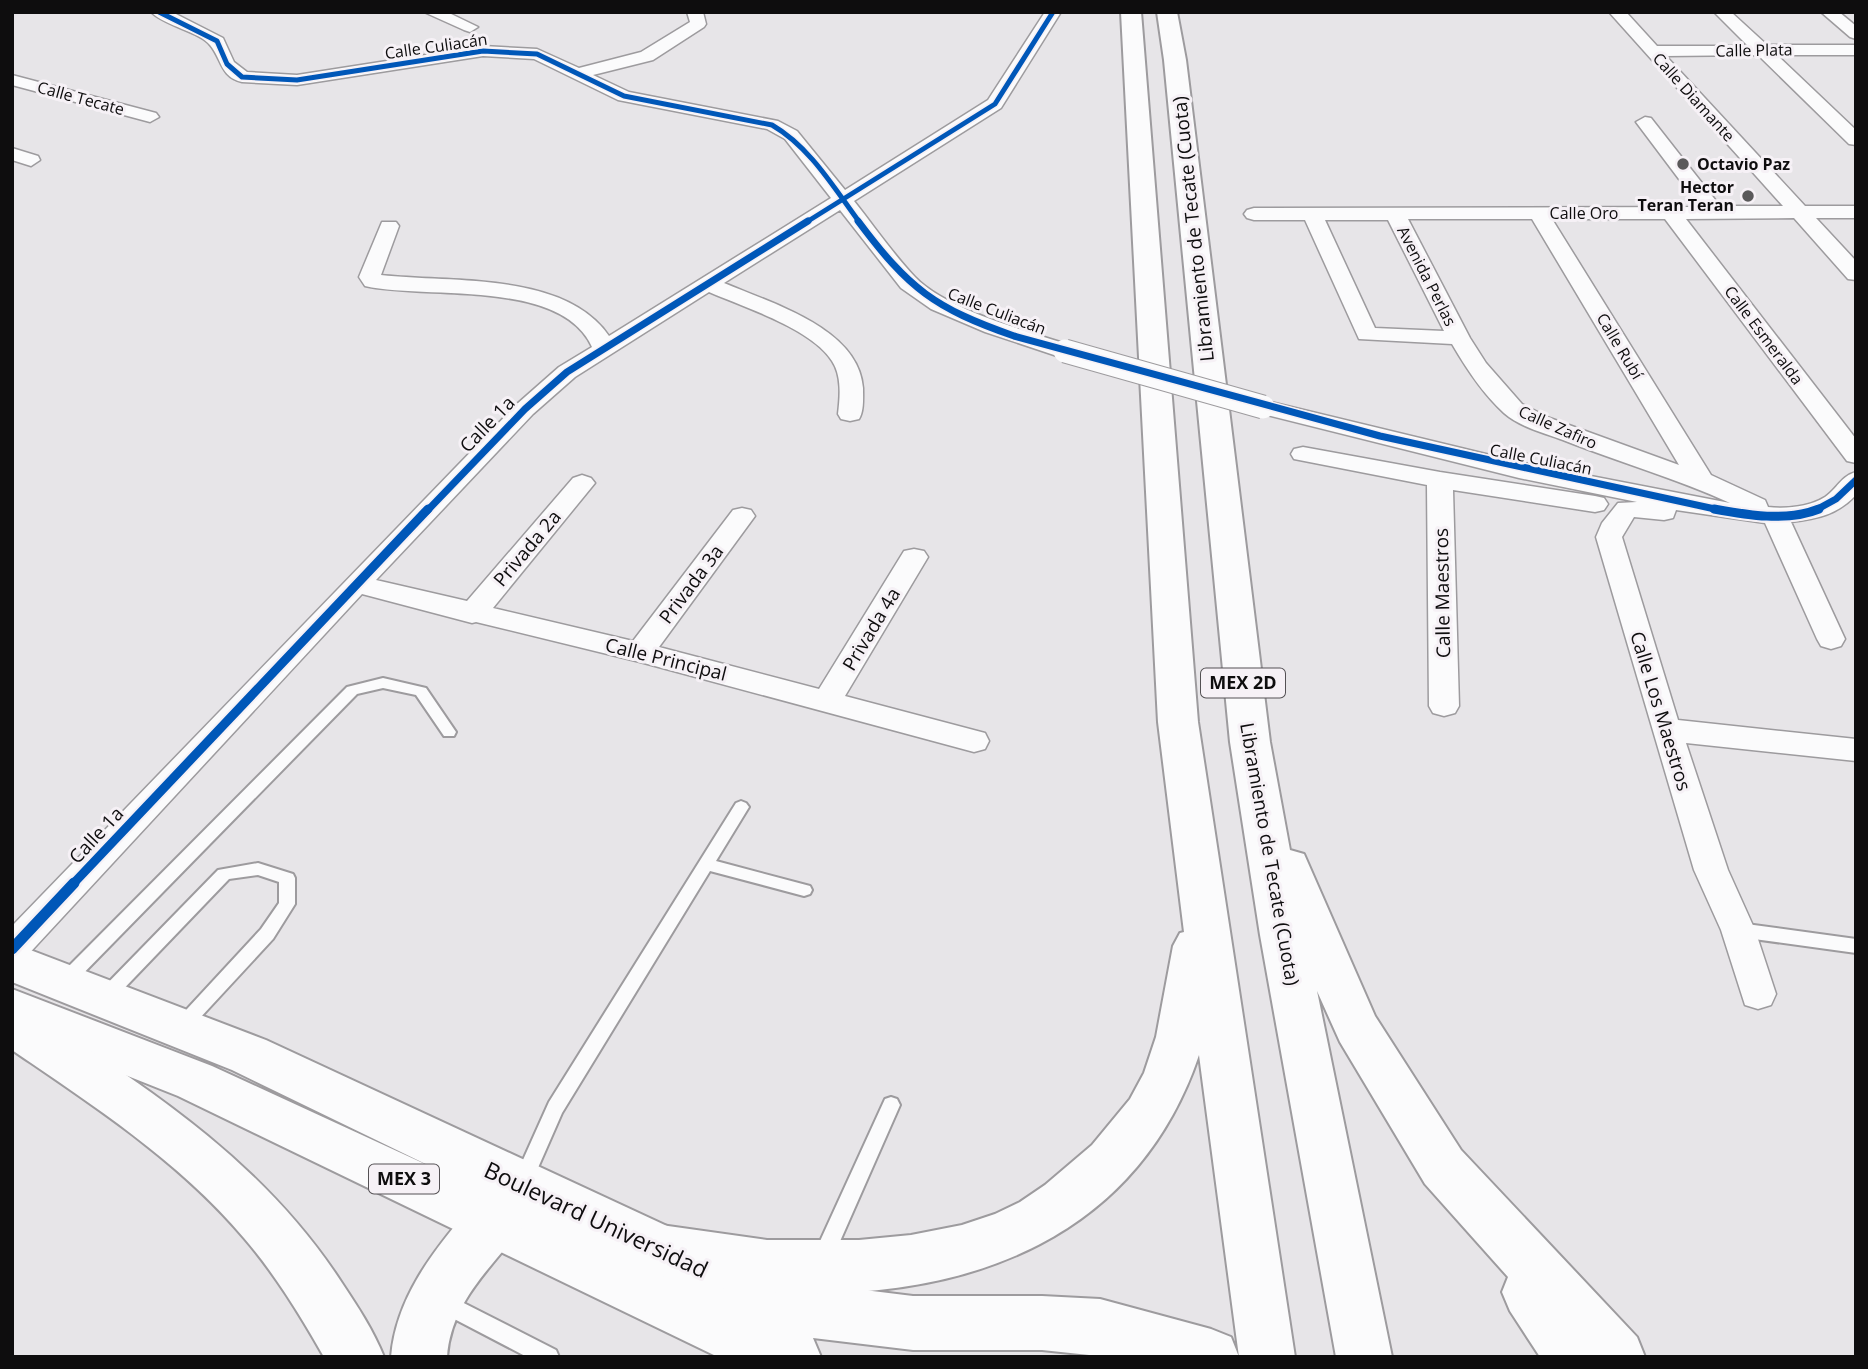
<svg xmlns="http://www.w3.org/2000/svg" width="1868" height="1369" viewBox="0 0 1868 1369" font-family="'Open Sans',sans-serif">
	<style>
		.lines { fill: none; stroke-linecap: round; stroke-linejoin: round }
		.service-casing { stroke: #9d9b9e; stroke-width: 4 }
		.minor-casing { stroke: #9d9b9e; stroke-width: 3 }
		.primary-casing { stroke: #9d9b9e; stroke-width: 4 }
		.motorway-casing { stroke: #9d9b9e; stroke-width: 4 }
		.service { fill: #fbfbfc; fill-rule: evenodd }
		.minor { fill: #fbfbfc; fill-rule: evenodd }
		.primary { fill: #fbfbfc; fill-rule: evenodd }
		.motorway { fill: #fbfbfc; fill-rule: evenodd }
		.minor-bridge-casing { stroke: #9d9b9e; stroke-width: 25; stroke-linecap: butt }
		.minor-bridge { stroke: #fbfbfc; stroke-width: 23 }
		.cycleway-far3-casing { stroke: #f6f1f6; stroke-width: 8 }
		.cycleway-far2-casing { stroke: #f6f1f6; stroke-width: 10 }
		.cycleway-far1-casing { stroke: #f6f1f6; stroke-width: 13 }
		.cycleway-casing { stroke: #f6f1f6; stroke-width: 16 }
		.cycleway-far3 { stroke: #0057b8; stroke-width: 5 }
		.cycleway-far2 { stroke: #0057b8; stroke-width: 7 }
		.cycleway-far1 { stroke: #0057b8; stroke-width: 9 }
		.cycleway { stroke: #0057b8; stroke-width: 11 }
		.poi-dot { fill: #5a595a; stroke: #f6f1f6; stroke-width: 2.5 }
		.labels { text-anchor: middle; stroke-width: 6; stroke-linejoin: round; paint-order: stroke }
		.far-street-label { font-size: 16px; fill: #0e0d0e; stroke: #f6f1f6 }
		.far-poi-label { font-size: 16px; font-weight: bold; fill: #0e0d0e; stroke: #f6f1f6; text-anchor: start }
		.shield { fill: #f6f1f6; stroke: #545154; stroke-width: 2 }
		.shield-label { font-size: 18px; font-weight: bold; fill: #0e0d0e }
		.street-label { font-size: 19px; fill: #0e0d0e; stroke: #f6f1f6 }
		.near-street-label { font-size: 23px; fill: #0e0d0e; stroke: #f6f1f6 }
	</style>
	<rect width="100%" height="100%" fill="#e7e5e8"/>
	<g class="lines">
		<!-- service casing -->
		<g class="service-casing">
			<path id="service" d="M383 678 426 688 456 732 454 736H444L416 695 383 688 357 694 70 987 64 989 58 987 56 982 58 977 347 687Z
				M741 801 746 803 749 807 716 861 810 886 812 890 810 894 804 896 710 871 562 1113 530 1186 523 1189 516 1186 514 1180 549 1102 736 803Z
				M258 863 293 874 295 878V904L273 939 187 1032 181 1034 175 1032 172 1027 175 1022 261 929 279 903V882L258 875 229 879 111 1002 105 1004 99 1002 96 997 99 992 218 870Z
				M1739 923 1856 939V953L1739 937 1733 935 1731 930 1733 925Z
				M891 1097 897 1099 900 1105 830 1264 823 1266 816 1264 813 1257 816 1250 885 1099Z
				M444 1293 556 1350 559 1357H527L437 1310 434 1303 437 1296Z"/>
		</g>
		<!-- minor casing -->
		<g class="minor-casing">
			<path id="minor" d="M151 12H172L223 38 234 62 247 72 297 75 483 46 537 49 579 68 641 52 690 22 687 12H703L706 24 704 27 653 60 593 75 629 92 778 121 797 131 845 190 988 100 1045 12H1061L1001 108 854 201C874 226 893 254 915 277 948 311 1028 331 1073 346L1076 351 1073 356H1057L985 332 931 309 901 288 840 210 724 283C771 303 859 328 863 388 863 398 864 411 859 419L850 421 841 419 838 414C840 397 842 376 832 361 812 329 744 307 709 292L575 377 533 414 376 580 467 601 573 478 582 475 591 478 595 483 493 608 633 641 733 510 742 508 751 510 755 516 659 647 819 689 904 551 914 549 924 551 928 557 845 696 985 733 989 741 985 749 974 752 640 662 476 622 472 623 362 594 24 959 12 963V926L517 404 559 367 592 347C561 278 425 300 365 286L359 277 382 222H396L399 226 381 275C449 283 565 271 609 336L831 198 785 139 767 129 618 100 534 59 483 56 297 85 242 82C220 77 222 59 210 45 200 32 165 26 151 12Z
				M424 12H447L478 27 470 32 464 30Z
				M1609 12H1626L1657 46H1748L1714 12H1731L1767 45H1856V55H1777L1856 130V145L1849 144 1758 55 1666 56 1805 206H1856V218H1816L1856 261V280L1848 279 1794 218 1686 219 1856 439V463L1847 461 1665 219H1552L1711 475 1765 500 1768 507C1786 509 1809 507 1825 497 1837 489 1841 476 1856 472V495C1837 515 1817 519 1791 522L1845 639 1841 646 1831 649 1821 646 1817 639 1765 523 1676 510 1673 518 1664 520 1634 517 1622 537 1678 720 1856 739V761L1686 743 1728 870 1755 930 1776 994 1771 1005 1758 1009 1745 1005 1721 930 1694 870 1596 537 1602 523 1618 503 1637 502 1519 478 1255 412 1251 407 1255 402 1263 400 1519 462 1730 503C1676 478 1618 462 1563 440 1544 433 1520 427 1504 413 1483 394 1466 368 1452 344L1359 339 1305 220H1254L1247 218 1244 214 1247 210 1254 208 1700 207 1636 122 1645 117 1651 118 1720 206H1783ZM1408 219H1532L1679 465 1547 417 1522 404 1486 363 1470 338ZM1325 220H1388L1444 331 1375 328Z
				M1821 12H1839L1856 26V39L1850 37Z
				M12 75 156 113 159 117 150 122 12 85Z
				M12 148 38 156 40 160 31 166 12 160Z
				M1303 447 1440 472 1595 496 1604 498 1608 504 1604 510 1595 512 1453 490 1459 706 1455 713 1444 716 1433 713 1429 706 1427 485 1294 459 1291 454 1294 449Z"/>
		</g>
		<!-- primary casing -->
		<g class="primary-casing">
			<path id="primary" d="M12 943 266 1040 751 1265 807 1283 913 1296H1042L1100 1299 1211 1329 1231 1337 1239 1357H1108L1042 1350H913L813 1338 821 1357H718L178 1096 12 1030V989L212 1066 438 1170 232 1070 12 982Z"/>
		</g>
		<!-- motorway casing -->
		<g class="motorway-casing">
			<path id="motorway" d="M1121 12H1141L1198 722 1295 1357H1239L1199 1055C1137 1237 972 1298 793 1293 744 1292 688 1287 642 1269L634 1251 642 1233 661 1225 767 1240H859L911 1235 962 1225 995 1214 1020 1202 1045 1185 1092 1145 1130 1099 1144 1073 1156 1037 1173 946 1180 933 1184 932 1158 722Z
				M1157 12H1177L1186 60 1270 742 1290 850 1304 854 1375 1016 1461 1150 1637 1337 1645 1357H1540L1510 1311 1502 1292 1508 1277 1425 1184 1340 1042 1317 991 1392 1357H1336L1260 935 1230 742 1164 60Z
				M12 1004 29 1010C149 1089 262 1160 342 1283 358 1307 373 1330 384 1357H324C300 1315 275 1274 244 1238 179 1161 94 1106 12 1050Z
				M521 1163 539 1170 547 1187C520 1248 452 1285 447 1357H391C396 1298 433 1251 470 1208 487 1189 497 1172 521 1163Z"/>
		</g>
		<!-- service -->
		<use href="#service" class="service"/>
		<!-- minor -->
		<use href="#minor" class="minor"/>
		<!-- primary -->
		<use href="#primary" class="primary"/>
		<!-- motorway -->
		<use href="#motorway" class="motorway"/>
		<!-- minor-bridge casing -->
		<g class="minor-bridge-casing">
			<path id="minor-bridge" d="M1065 351 1263 407"/>
		</g>
		<!-- minor-bridge -->
		<use href="#minor-bridge" class="minor-bridge"/>
		<!-- cycleway-far3 casing -->
		<g class="cycleway-far3-casing">
			<path id="cycleway-far3" d="M159 12 217 41 227 64 242 77 297 80 483 51 537 54 624 96 772 125C810 147 834 188 860 223
				M805 223 995 104 1053 12"/>
		</g>
		<!-- cycleway-far2 casing -->
		<g class="cycleway-far2-casing">
			<path id="cycleway-far2" d="M858 221C909 289 934 308 1014 336L1380 436 1724 511
				M427 511 525 409 567 372 808 221
				M1814 511 1836 499 1856 480"/>
		</g>
		<!-- cycleway-far1 casing -->
		<g class="cycleway-far1-casing">
			<path id="cycleway-far1" d="M1714 509C1747 515 1787 522 1819 509
				M72 885 428 509"/>
		</g>
		<!-- cycleway casing -->
		<g class="cycleway-casing">
			<path id="cycleway" d="M12 949 74 883"/>
		</g>
		<!-- cycleway-far3 -->
		<use href="#cycleway-far3" class="cycleway-far3"/>
		<!-- cycleway-far2 -->
		<use href="#cycleway-far2" class="cycleway-far2"/>
		<!-- cycleway-far1 -->
		<use href="#cycleway-far1" class="cycleway-far1"/>
		<!-- cycleway -->
		<use href="#cycleway" class="cycleway"/>
	</g>
	<!-- markers -->
	<g class="poi-dot">
		<circle cx="1683" cy="164" r="7"/>
		<circle cx="1748" cy="196" r="7"/>
	</g>
	<g class="labels">
		<!-- far-street labels -->
		<g class="far-street-label">
			<text transform="translate(436 46) rotate(-8)" y="6">Calle Culiacán</text>
			<text transform="translate(1754 50) rotate(-1)" y="6">Calle Plata</text>
			<text transform="translate(1694 97) rotate(48)" y="6">Calle Diamante</text>
			<text transform="translate(81 98) rotate(15)" y="6">Calle Tecate</text>
			<text x="1584" y="219">Calle Oro</text>
			<text transform="translate(1427 276) rotate(63)" y="6">Avenida Perlas</text>
			<text transform="translate(997 311) rotate(21)" y="6">Calle Culiacán</text>
			<text transform="translate(1764 335) rotate(53)" y="6">Calle Esmeralda</text>
			<text transform="translate(1620 346) rotate(59)" y="6">Calle Rubí</text>
			<text transform="translate(1558 427) rotate(24)" y="6">Calle Zafiro</text>
			<text transform="translate(1541 459) rotate(11)" y="6">Calle Culiacán</text>
		</g>
		<!-- far-poi labels -->
		<g class="far-poi-label">
			<text x="1697" y="170">Octavio Paz</text>
			<text x="1734" y="193" text-anchor="end">Hector<tspan x="1734" dy="18">Teran Teran</tspan></text>
		</g>
		<!-- shield labels -->
		<g class="shield">
			<rect x="1201" y="668.5" width="84" height="29" rx="5"/>
			<rect x="369" y="1164.5" width="70" height="29" rx="5"/>
		</g>
		<g class="shield-label">
			<text x="1243" y="689">MEX 2D</text>
			<text x="404" y="1185">MEX 3</text>
		</g>
		<!-- street labels -->
		<g class="street-label">
			<text transform="translate(1193 229) rotate(-96)" y="7">Libramiento de Tecate (Cuota)</text>
			<text transform="translate(487 424) rotate(-46)" y="7">Calle 1a</text>
			<text transform="translate(527 548) rotate(-50)" y="7">Privada 2a</text>
			<text transform="translate(691 584) rotate(-53)" y="7">Privada 3a</text>
			<text transform="translate(1442 593) rotate(-91)" y="7">Calle Maestros</text>
			<text transform="translate(871 629) rotate(-59)" y="7">Privada 4a</text>
			<text transform="translate(666 659) rotate(14)" y="7">Calle Principal</text>
			<text transform="translate(1661 711) rotate(73)" y="7">Calle Los Maestros</text>
			<text transform="translate(96 835) rotate(-47)" y="7">Calle 1a</text>
			<text transform="translate(1270 854) rotate(80)" y="7">Libramiento de Tecate (Cuota)</text>
		</g>
		<!-- near-street labels -->
		<g class="near-street-label">
			<text transform="translate(596 1220) rotate(25)" y="8">Boulevard Universidad</text>
		</g>
	</g>
	<!-- border -->
	<rect width="1868" height="1369" fill="none" stroke="#0e0d0e" stroke-width="28"/>
</svg>
